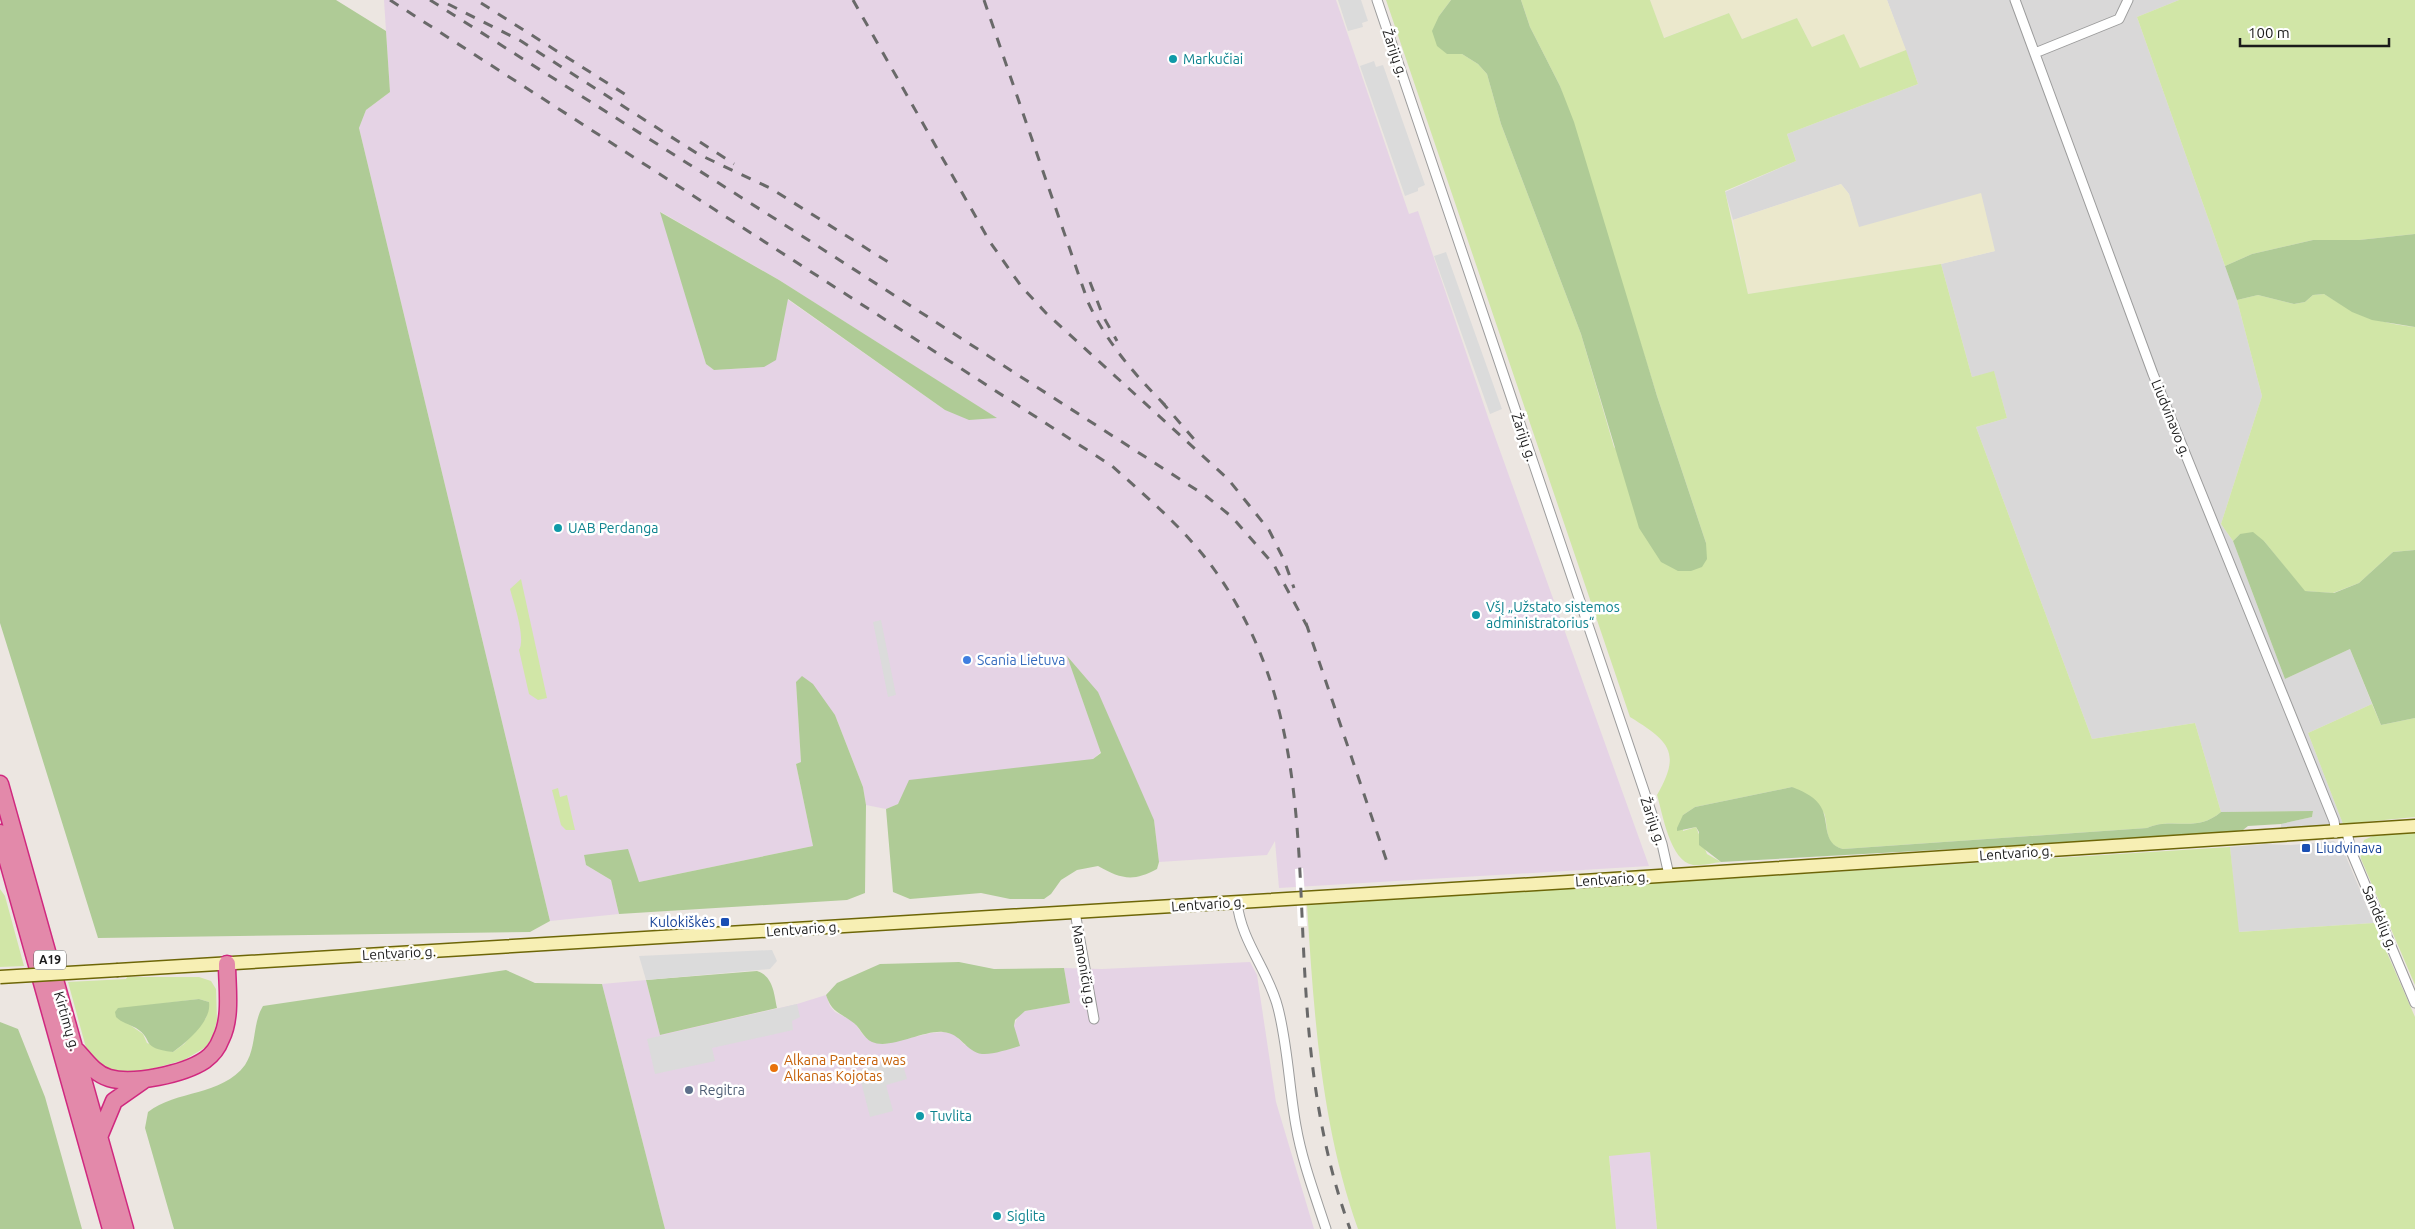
<svg xmlns="http://www.w3.org/2000/svg" width="2415" height="1229" viewBox="0 0 2415 1229" font-family="Ubuntu,sans-serif">
	<style>
		.residential { fill: #d9d8d8 }
		.industrial { fill: #e5d3e5; fill-rule: evenodd }
		.farmland { fill: #ebe8cc }
		.grass { fill: #d1e6a7; fill-rule: evenodd }
		.forest { fill: #afcb96 }
		.parking { fill: #dbdbdb }
		.pier { fill: #fff }
		.lines { fill: none; stroke-linecap: round; stroke-linejoin: round }
		.street-casing { stroke: #9c9c9c; stroke-width: 11 }
		.secondary-casing { stroke: #6d6607; stroke-width: 15 }
		.highway-casing { stroke: #d0287f; stroke-width: 19 }
		.street { stroke: #fff; stroke-width: 9 }
		.secondary { stroke: #f7efb4; stroke-width: 12 }
		.highway { stroke: #e389aa; stroke-width: 16 }
		.rail { stroke: #696969; stroke-width: 3; stroke-dasharray: 10 10; stroke-linecap: butt }
		.secondary-bridge-casing { stroke: #6d6607; stroke-width: 15; stroke-linecap: butt }
		.secondary-bridge { stroke: #f7efb4; stroke-width: 12 }
		.culture-dot { fill: #0f9aa8; stroke: #fff; stroke-width: 2 }
		.shop-dot { fill: #3f7fe0; stroke: #fff; stroke-width: 2 }
		.transit-dot { fill: #1a4fb4; stroke: #fff; stroke-width: 2 }
		.food-dot { fill: #e8710a; stroke: #fff; stroke-width: 2 }
		.service-dot { fill: #5c6f8a; stroke: #fff; stroke-width: 2 }
		.labels { text-anchor: middle; stroke-width: 5; stroke-linejoin: round; paint-order: stroke }
		.shield { fill: #fff; stroke: #5f5f5f; stroke-width: 1 }
		.shield-label { font-size: 12px; font-weight: bold; fill: #1b1b1b }
		.street-label { font-size: 14px; fill: #1b1b1b; stroke: #fff }
		.culture-label { font-size: 14px; fill: #0d838f; stroke: #fff; text-anchor: start }
		.shop-label { font-size: 14px; fill: #366cbe; stroke: #fff; text-anchor: start }
		.transit-label { font-size: 14px; fill: #164399; stroke: #fff; text-anchor: start }
		.food-label { font-size: 14px; fill: #c56008; stroke: #fff; text-anchor: start }
		.service-label { font-size: 14px; fill: #4e5e75; stroke: #fff; text-anchor: start }
	</style>
	<rect width="100%" height="100%" fill="#ece6e1"/>
	<!-- residential -->
	<path class="residential" d="M1887 0H2179L2137 17 2237 300 2262 396 2221 524 2233 541 2285 679 2350 649 2372 704 2308 733 2343 824 2298 830 2281 828V824L2312 817 2313 811 2221 812 2195 723 2092 739 1976 427 2007 418 1994 372 1972 377 1941 264 1995 251 1858 227 1849 194 1841 184 1733 220 1725 192 1796 161 1787 134 1918 84Z
		M2334 841 2344 852 2374 923 2238 932 2230 847 2266 844 2291 845Z"/>
	<!-- industrial -->
	<path class="industrial" d="M384 0H1336L1409 214 1418 211 1489 420 1649 866 1279 888 1275 841 1267 855 1159 862 1154 820 1068 658 1101 752 1093 759 898 804 886 809 866 805 863 787 835 715 796 682 801 762 796 764 813 846 639 882 584 855 586 865 611 880 619 914 550 921 359 128 366 110 390 92ZM661 212 779 280 996 418 945 410 787 299 782 332 764 367 714 370 706 364Z
		M1250 962 1257 975 1276 1102 1314 1229H665L602 984 646 980 660 1035 797 1004 826 995 830 1006 835 1012 853 1021 864 1036 884 1044 931 1033 944 1032 954 1034 965 1045 1014 1026 1018 1016 1025 1011 1070 1003 1064 968 1102 969Z
		M1650 1152 1657 1229H1616L1609 1155Z"/>
	<!-- farmland -->
	<path class="farmland" d="M1650 0H1887L1906 50 1860 68 1812 47 1797 18 1742 39 1729 13 1663 38Z
		M1841 184 1849 194 1859 227 1981 193 1995 251 1941 264 1748 294 1733 220Z"/>
	<!-- grass -->
	<path class="grass" d="M1386 0H1451L1439 16 1447 54H1462L1478 64 1487 74 1501 124 1581 334 1614 447 1706 543 1657 396 1560 86 1530 27 1521 0H1650L1664 38 1729 13 1742 39 1797 18 1812 47 1844 34 1860 68 1906 50 1918 84 1787 134 1796 161 1725 191 1748 294 1941 264 1972 377 1994 371 2007 418 1976 427 2092 739 2195 723 2221 812C2195 834 2173 816 2147 828L1843 849C1823 844 1829 828 1824 813L1792 787 1695 807 1683 815V831L1696 827 1707 854 1721 862C1713 863 1701 866 1693 865 1670 861 1663 815 1657 795 1682 752 1669 741 1630 717Z
		M2179 0H2415V234L2359 240H2313L2252 254 2225 266 2137 17Z
		M2324 294C2356 314 2377 323 2415 327V550L2393 552 2359 583 2333 593 2304 591 2264 541 2240 534 2233 541 2221 524 2262 396 2237 300 2258 295 2294 304 2305 302 2313 295Z
		M521 579 547 698 538 700 529 694 519 650C526 638 514 604 510 589Z
		M2372 704 2381 725 2415 718V817L2343 824 2308 733Z
		M558 788 560 797 567 795 575 830H566L561 825 552 790Z
		M2415 832V985L2361 859 2360 851 2364 840 2373 836Z
		M2230 847 2239 932 2374 923 2415 1017V1229H1657L1650 1152 1609 1156 1616 1229H1358C1321 1125 1314 1015 1307 905Z
		M0 889 5 896 24 966 0 967Z
		M127 977H199L211 981 216 989 217 1020 213 1036 206 1047 184 1060 130 1075 112 1074 88 1055 68 982 126 979ZM199 999 209 1002 206 1018 184 1044 173 1052 147 1043 143 1034 130 1025 118 1009Z"/>
	<!-- forest -->
	<path class="forest" d="M0 0H336L386 31 390 92 366 110 359 128 550 921 530 932 98 938 0 623Z
		M1451 0H1521L1530 27 1560 86 1574 122 1657 396 1706 543 1707 559 1702 567 1691 571H1678L1661 562 1639 528 1581 334 1501 124 1487 74 1478 64 1462 54H1447L1437 46 1432 31 1439 16Z
		M660 212 779 280 997 418 969 420 945 410 788 299 776 360 764 367 714 370 706 364Z
		M2415 234V327L2372 320 2352 312 2324 294 2313 295 2305 302 2294 304 2258 295 2237 300 2225 266 2252 254 2313 240H2359Z
		M2253 532 2264 541 2305 591 2334 593 2359 583 2393 552 2415 550V718L2381 725 2350 649 2285 679 2233 541 2240 534Z
		M1067 656 1098 692 1154 820 1159 862 1157 869C1133 882 1121 879 1098 866L1077 870 1061 880 1051 894 1044 899H1010L981 893 910 899 893 892 886 809 898 804 909 780 1093 759 1101 753Z
		M802 676 813 684 835 715 863 787 866 805 865 893 847 900 619 914 611 880 586 865 584 855 628 849 639 882 813 846 796 764 801 762 796 682Z
		M1792 787C1802 791 1812 795 1819 804 1831 819 1820 843 1843 849L2147 828C2173 816 2195 834 2221 812L2313 811 2312 817 2281 824 2248 826 2243 830 2221 834 1721 862 1699 845V832L1696 827 1677 831V828L1683 815 1695 807Z
		M959 962 994 969 1064 968 1070 1003 1025 1011 1015 1020 1014 1026 1020 1046C1009 1049 993 1055 982 1054 966 1052 961 1033 943 1032 923 1030 890 1050 872 1042 863 1038 860 1026 851 1021 837 1011 832 1012 826 995L837 983 880 964Z
		M506 970 535 983 602 984 665 1229H174L145 1128 148 1112C176 1090 222 1096 245 1065 257 1047 252 1024 263 1006Z
		M757 971C773 976 774 993 777 1008L660 1035 646 980Z
		M199 999 209 1002C212 1021 187 1042 173 1052 139 1048 155 1040 136 1028 129 1024 122 1023 116 1017L115 1012 118 1008Z
		M0 1022 18 1029 45 1097 82 1229H0Z"/>
	<!-- parking -->
	<path class="parking" d="M1338 0H1361L1368 21 1362 23 1363 27 1348 31Z
		M1374 61 1376 67 1383 65 1425 185 1418 188V191L1405 196 1360 66Z
		M1446 252 1502 409 1490 414 1434 256Z
		M881 620 896 695 888 697 873 622Z
		M772 950 777 961 770 969 646 980 639 956Z
		M797 1004 800 1017 792 1021 793 1030 712 1048 715 1061 655 1074 647 1039Z
		M901 1058 907 1079 886 1085 893 1111 870 1117 858 1070Z"/>
	<!-- pier -->
	<path class="pier" d="M1303 868 1307 926H1298L1295 869Z"/>
	<g class="lines">
		<!-- street casing -->
		<g class="street-casing">
			<path id="street" d="M1377 0 1662 844 1669 875
				M2015 0 2153 374 2334 821 2336 833
				M2035 53 2119 19 2128 0
				M2347 832 2351 851 2415 1003
				M1237 902C1241 942 1269 971 1278 1008 1288 1047 1289 1087 1296 1126 1302 1161 1315 1195 1326 1229
				M1075 912 1094 1019"/>
		</g>
		<!-- secondary casing -->
		<g class="secondary-casing">
			<path id="secondary" d="M118 970 1568 882 2415 826"/>
		</g>
		<!-- highway casing -->
		<g class="highway-casing">
			<path id="highway" d="M0 784 125 1229
				M0 833 111 1229
				M77 1051C86 1061 95 1074 109 1078 133 1085 184 1074 205 1060 212 1055 218 1047 221 1039 232 1017 227 987 227 964
				M99 1137 114 1101 144 1080"/>
		</g>
		<!-- street -->
		<use href="#street" class="street"/>
		<!-- secondary -->
		<use href="#secondary" class="secondary"/>
		<!-- highway -->
		<use href="#highway" class="highway"/>
		<!-- rail -->
		<path class="rail" d="M390 0 1112 466C1149 499 1187 531 1216 572 1307 701 1296 844 1306 993 1311 1073 1322 1152 1350 1229
			M430 0 799 234 1206 496 1232 517 1274 565 1308 628
			M853 0 990 242 1021 286 1046 313 1228 479 1269 530 1284 560 1294 588
			M984 0 1088 302C1107 343 1134 374 1165 405
			M481 3 631 98
			M448 4 521 41 698 154 770 188 893 265
			M700 142 734 164
			M1090 282 1103 316 1117 341
			M1161 401 1199 445
			M1306 623 1388 865"/>
		<!-- secondary-bridge casing -->
		<g class="secondary-bridge-casing">
			<path id="secondary-bridge" d="M0 977 118 970"/>
		</g>
		<!-- secondary-bridge -->
		<use href="#secondary-bridge" class="secondary-bridge"/>
	</g>
	<!-- markers -->
	<g class="culture-dot">
		<circle cx="1173" cy="59" r="5"/>
		<circle cx="558" cy="528" r="5"/>
		<circle cx="1476" cy="615" r="5"/>
		<circle cx="920" cy="1116" r="5"/>
		<circle cx="997" cy="1216" r="5"/>
	</g>
	<circle class="shop-dot" cx="967" cy="660" r="5"/>
	<g class="transit-dot">
		<rect x="2301" y="843" width="10" height="10" rx="2.5"/>
		<rect x="720" y="917" width="10" height="10" rx="2.5"/>
	</g>
	<circle class="food-dot" cx="774" cy="1068" r="5"/>
	<circle class="service-dot" cx="689" cy="1090" r="5"/>
	<g class="labels">
		<!-- shield labels -->
		<rect class="shield" x="34" y="950.5" width="32" height="19" rx="4"/>
		<g class="shield-label">
			<text x="50" y="964">A19</text>
		</g>
		<!-- street labels -->
		<g class="street-label">
			<text transform="translate(1395 53) rotate(71)" y="5">Žarijų g.</text>
			<text transform="translate(2171 418) rotate(68)" y="5">Liudvinavo g.</text>
			<text transform="translate(1524 437) rotate(71)" y="5">Žarijų g.</text>
			<text transform="translate(1653 821) rotate(71)" y="5">Žarijų g.</text>
			<text transform="translate(2016 853) rotate(-4)" y="5">Lentvario g.</text>
			<text transform="translate(1612 879) rotate(-4)" y="5">Lentvario g.</text>
			<text transform="translate(1208 904) rotate(-4)" y="5">Lentvario g.</text>
			<text transform="translate(2380 918) rotate(67)" y="5">Sandėlių g.</text>
			<text transform="translate(803 929) rotate(-4)" y="5">Lentvario g.</text>
			<text transform="translate(399 953) rotate(-3)" y="5">Lentvario g.</text>
			<text transform="translate(1084 966) rotate(80)" y="5">Mamoničių g.</text>
			<text transform="translate(67 1021) rotate(74)" y="5">Kirtimų g.</text>
		</g>
		<!-- culture labels -->
		<g class="culture-label">
			<text x="1183" y="64">Markučiai</text>
			<text x="568" y="533">UAB Perdanga</text>
			<text x="1486" y="612">VšĮ „Užstato sistemos<tspan x="1486" dy="16">administratorius“</tspan></text>
			<text x="930" y="1121">Tuvlita</text>
			<text x="1007" y="1221">Siglita</text>
		</g>
		<!-- shop labels -->
		<g class="shop-label">
			<text x="977" y="665">Scania Lietuva</text>
		</g>
		<!-- transit labels -->
		<g class="transit-label">
			<text x="2316" y="853">Liudvinava</text>
			<text x="715" y="927" text-anchor="end">Kulokiškės</text>
		</g>
		<!-- food labels -->
		<g class="food-label">
			<text x="784" y="1065">Alkana Pantera was<tspan x="784" dy="16">Alkanas Kojotas</tspan></text>
		</g>
		<!-- service labels -->
		<g class="service-label">
			<text x="699" y="1095">Regitra</text>
		</g>
	</g>
	<!-- scale -->
	<path d="M2240 38v8h149v-8" fill="none" stroke="#1b1b1b" stroke-width="2.5"/>
	<text x="2248" y="38" font-size="15" fill="#1b1b1b" stroke="#ffffff" stroke-width="4" paint-order="stroke">100 m</text>
</svg>
